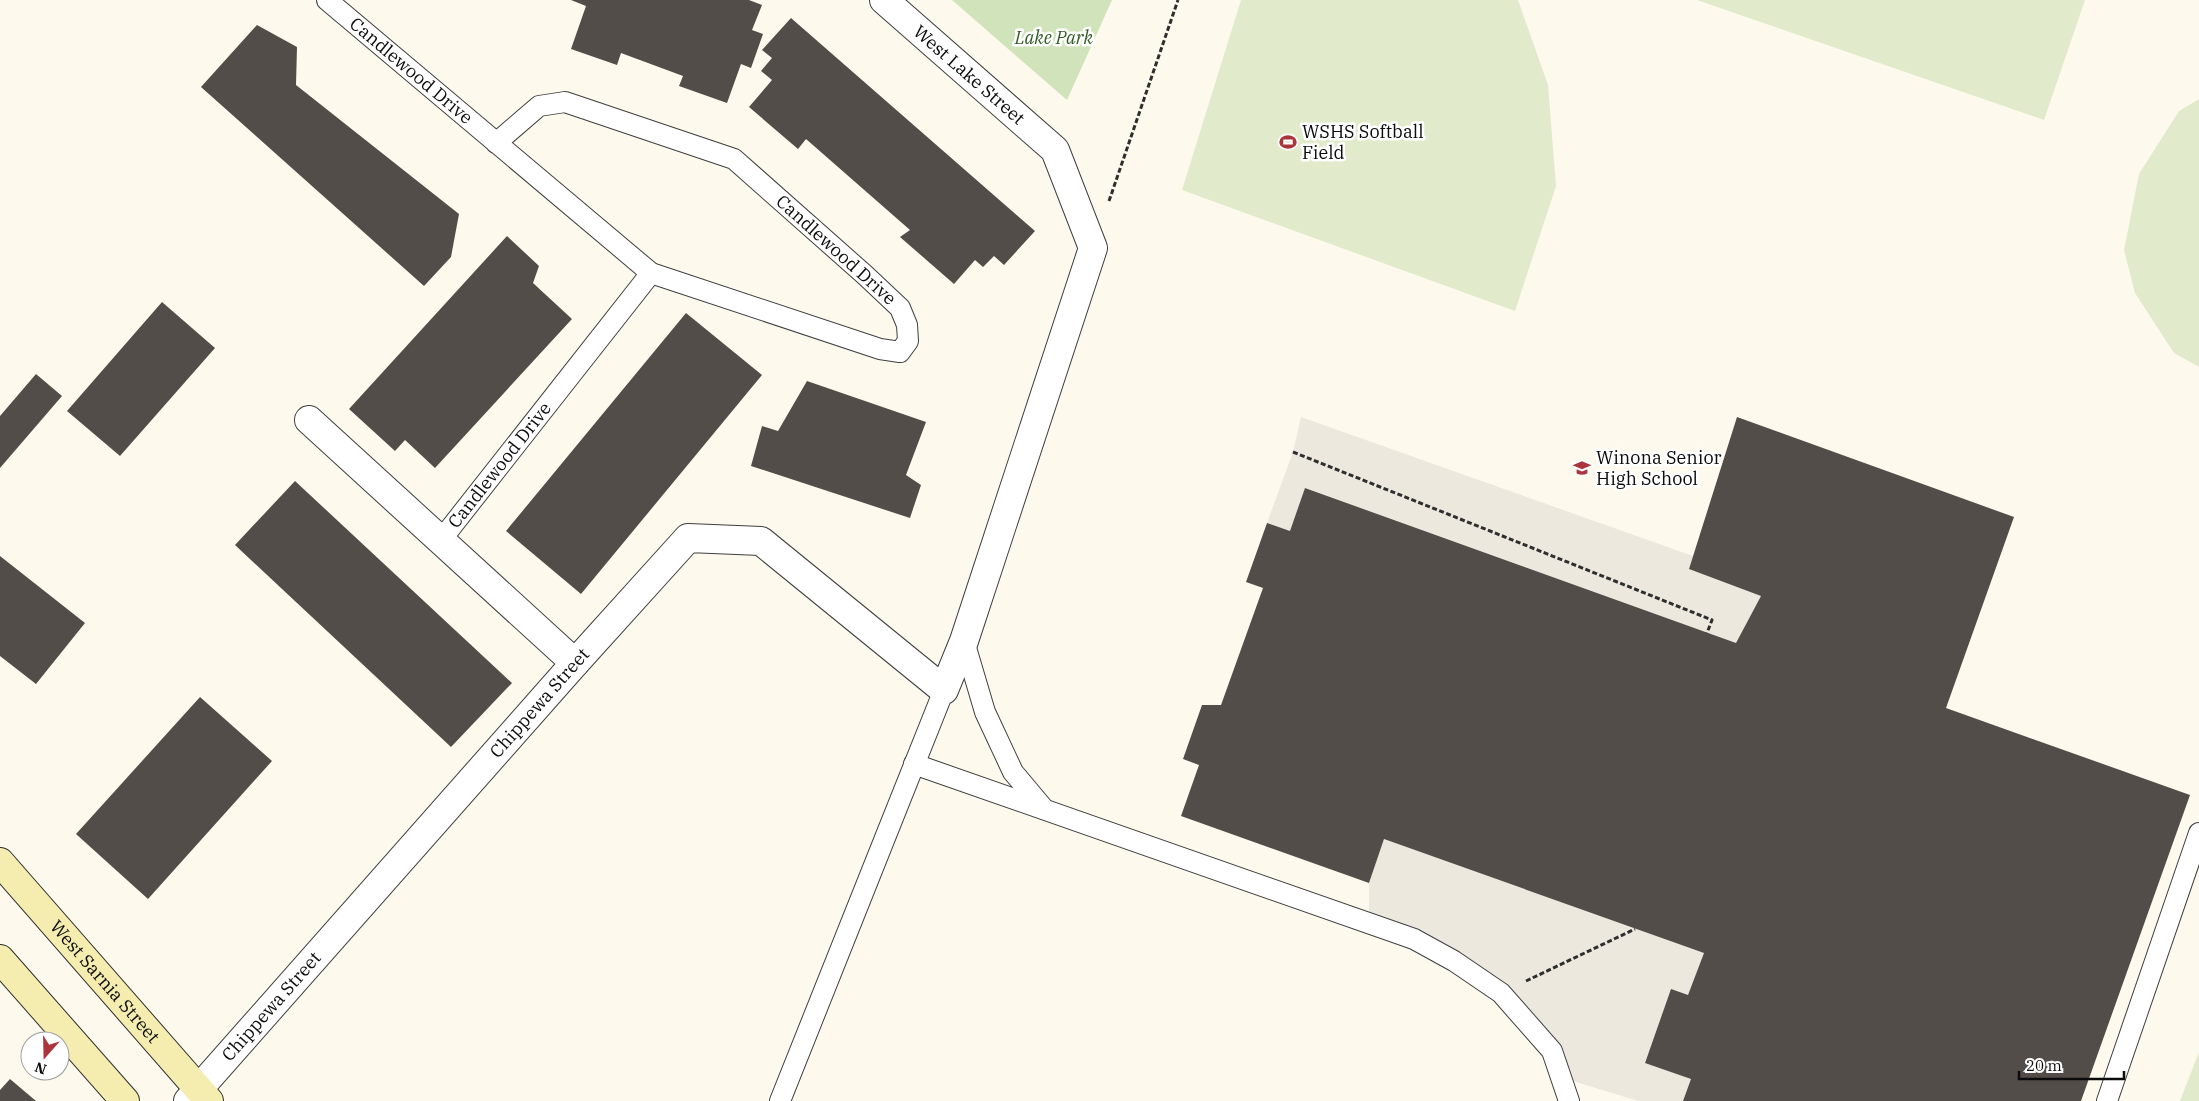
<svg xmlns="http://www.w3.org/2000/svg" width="2199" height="1101" viewBox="0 0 2199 1101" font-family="'IBM Plex Serif',serif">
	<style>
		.green { fill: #d1e3bb }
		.pitch { fill: #e1ebcb }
		.plaza { fill: #ece8dd }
		.building { fill: #534d4a }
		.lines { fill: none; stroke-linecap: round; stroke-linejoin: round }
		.lane-casing { stroke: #3f3f3f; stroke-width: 22 }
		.street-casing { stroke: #3f3f3f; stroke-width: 30 }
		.secondary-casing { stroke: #2e2e2e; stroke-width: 30 }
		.path { stroke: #2e2e2e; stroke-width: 3; stroke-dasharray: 5 2.5; stroke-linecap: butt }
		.lane { stroke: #fff; stroke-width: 20 }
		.street { stroke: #fff; stroke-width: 28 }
		.secondary { stroke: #f5ecb0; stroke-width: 28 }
		.labels { text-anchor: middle; stroke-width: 5; stroke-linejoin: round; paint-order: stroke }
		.park-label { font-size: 18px; font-style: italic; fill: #315c24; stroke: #fff }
		.street-label { font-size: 18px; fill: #0c0c0c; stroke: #fff }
		.poi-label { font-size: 18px; fill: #0c0c0c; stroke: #fff; text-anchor: start }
	</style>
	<rect width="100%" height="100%" fill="#fdf9ed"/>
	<!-- green -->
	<path class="green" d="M952 0H1112L1067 100Z"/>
	<!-- pitch -->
	<path class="pitch" d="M1241 0H1518L1548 85 1556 186 1515 311 1182 190Z
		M1697 0H2085L2044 120Z
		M2199 99V367L2174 353 2135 293 2124 250 2139 174 2179 111Z
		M2199 1052V1101H2180Z"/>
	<!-- plaza -->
	<path class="plaza" d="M1301 417 1693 556 1689 569 1761 596 1736 643 1306 488 1290 531 1267 523 1293 452Z
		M1384 839 1704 953 1688 995 1671 990 1645 1062 1691 1079 1683 1101H1638L1560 1077 1501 993 1369 924V883Z"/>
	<!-- building -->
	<path class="building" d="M571 0H749L762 5 752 30 763 34 751 68 741 64 727 103 679 86 683 76 621 53 617 65 571 49 586 6Z
		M791 18 1035 231 1004 265 994 256 983 267 975 260 954 284 900 237 910 230 806 139 798 149 749 107 772 80 761 71 772 58 762 50Z
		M257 25 297 47 296 85 459 214 451 257 424 286 201 87Z
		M507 236 539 266 533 283 572 319 435 468 405 440 395 451 349 409Z
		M162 302 215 348 120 456 67 411Z
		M686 313 762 375 581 594 506 531Z
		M36 374 62 396 0 468V416Z
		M807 381 926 422 906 475 921 485 910 518 751 466 762 426 778 431Z
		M1737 417 2014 517 1946 708 2190 795 2081 1101H1683L1691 1079 1645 1063 1671 989 1688 995 1704 953 1384 839 1369 883 1181 816 1199 765 1183 759 1202 705H1221L1263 588 1246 582 1267 523 1290 531 1305 488 1736 643 1761 596 1689 569Z
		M295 481 512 683 451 747 235 545Z
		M0 556 85 623 36 684 0 656Z
		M200 697 272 761 148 899 76 834Z
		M10 1079 36 1101H0V1090Z"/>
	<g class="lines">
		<!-- lane casing -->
		<g class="lane-casing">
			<g id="lane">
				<path id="s1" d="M327 0 651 273 880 349 900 352 908 341 907 325 900 308 865 275 734 159 565 102 539 106 496 143"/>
				<path id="s2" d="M441 540 651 273"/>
				<path d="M964 641 985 712 1013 772 1044 809"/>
				<path d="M914 764 1414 939 1454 961 1501 993 1552 1051 1569 1101"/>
				<path d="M780 1101 944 690"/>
				<path d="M2107 1101 2199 833"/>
			</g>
		</g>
		<!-- street casing -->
		<g class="street-casing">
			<g id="street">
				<path d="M309 420 575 663"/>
				<path id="s3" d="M188 1101 575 663 688 538 761 541 944 690 964 641 1093 248 1055 150 884 0"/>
			</g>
		</g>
		<!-- secondary casing -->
		<g class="secondary-casing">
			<g id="secondary">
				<path id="s4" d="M0 862 209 1101"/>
				<path d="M0 959 125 1101"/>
			</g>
		</g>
		<!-- path -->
		<path class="path" d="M1109 201 1178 0
			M1293 452 1712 620 1707 633
			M1526 981 1635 929"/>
		<!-- lane -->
		<use href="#lane" class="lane"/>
		<!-- street -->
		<use href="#street" class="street"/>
		<!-- secondary -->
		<use href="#secondary" class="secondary"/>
	</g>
	<!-- icons -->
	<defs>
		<g id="stadium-bare" transform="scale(1.35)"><path d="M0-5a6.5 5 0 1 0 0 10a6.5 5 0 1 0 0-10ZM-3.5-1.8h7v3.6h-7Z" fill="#ab353d" stroke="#fff" stroke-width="2.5" paint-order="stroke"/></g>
		<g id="school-bare" transform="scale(1.35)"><path d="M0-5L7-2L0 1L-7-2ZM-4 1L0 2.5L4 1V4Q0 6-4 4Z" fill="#ab353d" stroke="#fff" stroke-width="2.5" paint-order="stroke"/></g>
	</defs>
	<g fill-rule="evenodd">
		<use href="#stadium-bare" x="1288" y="142"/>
		<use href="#school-bare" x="1582" y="468"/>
	</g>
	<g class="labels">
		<!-- park labels -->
		<g class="park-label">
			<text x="1054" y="44">Lake Park</text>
		</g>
		<!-- street labels -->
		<g class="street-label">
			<text dy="6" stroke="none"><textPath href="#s1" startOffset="110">Candlewood Drive</textPath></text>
			<text transform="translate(969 75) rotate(41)" y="6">West Lake Street</text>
			<text transform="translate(836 250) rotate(42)" y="6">Candlewood Drive</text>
			<text dy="6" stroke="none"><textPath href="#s2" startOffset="95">Candlewood Drive</textPath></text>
			<text dy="6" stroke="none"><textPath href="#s3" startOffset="531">Chippewa Street</textPath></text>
			<text dy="6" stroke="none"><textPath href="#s4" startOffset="159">West Sarnia Street</textPath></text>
			<text dy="6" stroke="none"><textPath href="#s3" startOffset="126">Chippewa Street</textPath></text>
		</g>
		<!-- poi labels -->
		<g class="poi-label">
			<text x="1302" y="138">WSHS Softball<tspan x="1302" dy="21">Field</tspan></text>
			<text x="1596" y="464">Winona Senior<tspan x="1596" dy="21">High School</tspan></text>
		</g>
	</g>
	<!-- north arrow -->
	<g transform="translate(45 1056) rotate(200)"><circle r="24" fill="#ffffff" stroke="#9e9e9e"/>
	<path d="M0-4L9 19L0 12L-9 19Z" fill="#ab353d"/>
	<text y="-8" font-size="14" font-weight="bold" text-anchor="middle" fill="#0c0c0c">N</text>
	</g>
	<!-- scale -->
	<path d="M2019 1071v8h105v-8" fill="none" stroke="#0c0c0c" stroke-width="2.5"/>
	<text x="2026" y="1071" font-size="15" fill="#0c0c0c" stroke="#ffffff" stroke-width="4" paint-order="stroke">20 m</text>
</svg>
